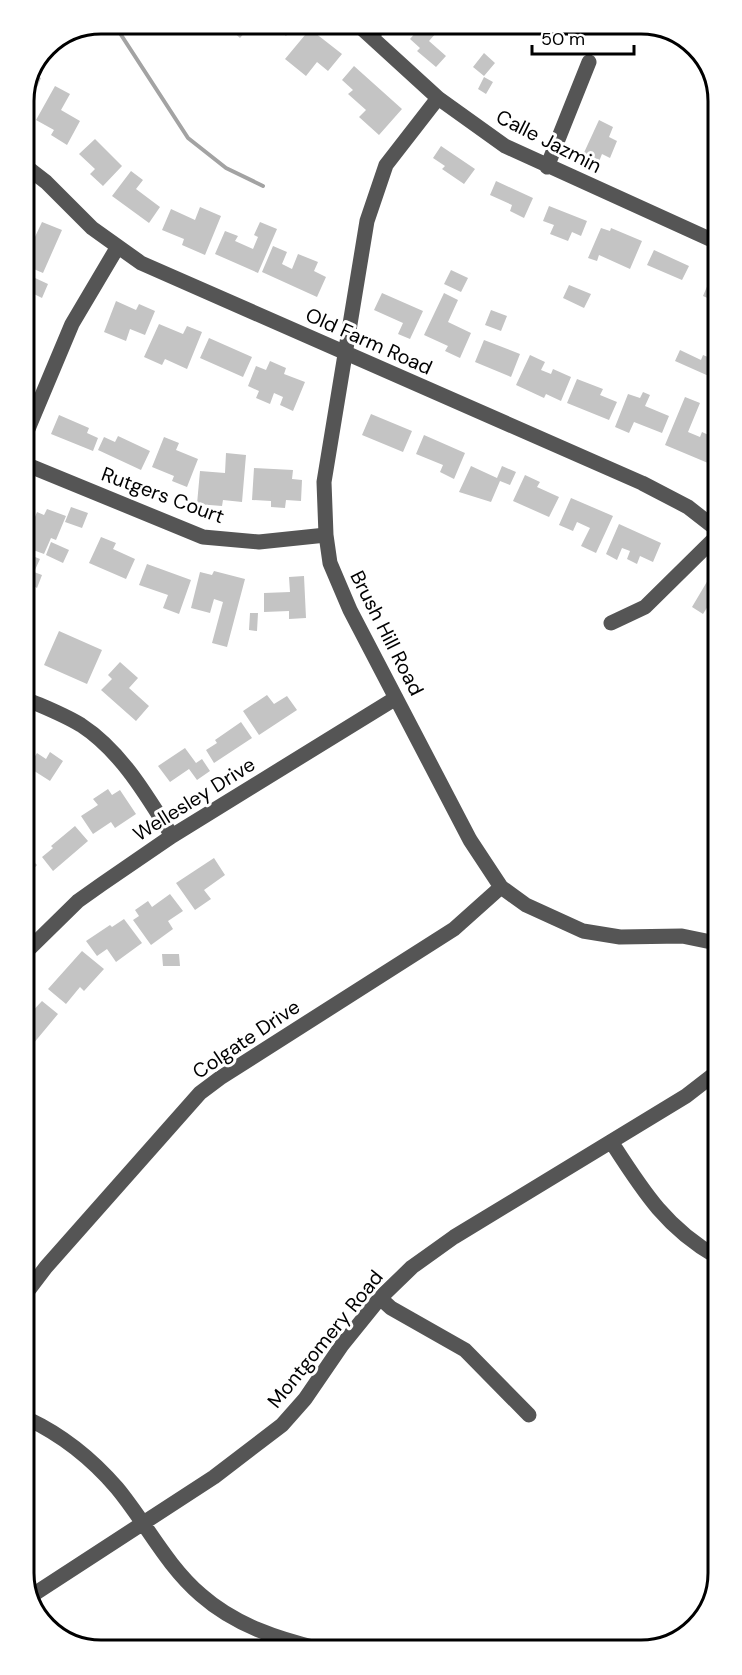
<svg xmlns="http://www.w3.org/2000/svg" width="742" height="1675" viewBox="0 0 742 1675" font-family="'DM Sans',sans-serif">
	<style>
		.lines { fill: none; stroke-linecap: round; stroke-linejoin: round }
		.stream { stroke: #a3a3a3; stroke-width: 4 }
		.building { fill: #c4c4c4 }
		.minor { stroke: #555; stroke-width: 15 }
		.labels { text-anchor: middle; stroke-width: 6; stroke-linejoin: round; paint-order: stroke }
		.street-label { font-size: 20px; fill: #000; stroke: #fff }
		.rim { fill: none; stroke: #000; stroke-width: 3 }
	</style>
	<rect width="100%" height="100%" fill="#fff"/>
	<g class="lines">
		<!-- stream -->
		<path class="stream" d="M114 24 188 138 226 168 263 186"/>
	</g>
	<!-- building -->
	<path class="building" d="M234 24H252L240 38 230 29Z
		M259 24H296L286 36 274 26 269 32Z
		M423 24H444L429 41 446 56 436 67 417 51 420 48 410 39Z
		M310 29 342 54 328 71 317 62 306 76 285 59Z
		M484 53 495 63 484 76 473 67Z
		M354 66 402 109 379 135 359 117 366 110 348 94 353 90 342 80Z
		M34 75 41 78 35 92 28 89Z
		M484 77 493 82 486 94 478 89Z
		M55 86 70 94 61 110 80 121 67 145 51 135 54 130 36 120Z
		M599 120 613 127 609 137 617 141 610 158 602 154 598 164 582 157Z
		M95 139 122 166 103 186 90 174 95 169 79 154Z
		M441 146 475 169 464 184 442 169 445 166 433 158Z
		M131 171 143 180 136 189 160 207 149 223 112 196Z
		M496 181 533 198 524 218 510 211 512 205 490 195Z
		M549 206 587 221 581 236 572 232 568 241 550 234 554 225 543 221Z
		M200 207 221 216 205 255 182 245 184 239 162 230 171 209 195 220Z
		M42 222 62 230 43 273 29 267 34 256 25 252 26 235 34 239Z
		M260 222 277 229 258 273 215 254 225 231 238 236 235 241 253 249 258 237 254 235Z
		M601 228 610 231 611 228 642 241 630 269 599 255 597 261 588 258Z
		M273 246 287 252 282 264 292 269 298 254 318 262 314 271 326 277 317 297 262 272Z
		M654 250 689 266 682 280 647 265Z
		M451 270 468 278 461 292 444 284Z
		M714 270V301L703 296Z
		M35 278 48 284 42 298 32 293 25 309V283L32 286Z
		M569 285 591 294 584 308 563 298Z
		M382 293 423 311 410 339 398 334 403 323 374 310Z
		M444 293 458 300 448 322 471 333 460 358 445 351 448 346 424 335Z
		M116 301 136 310 139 304 155 311 145 335 130 329 126 341 104 332Z
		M491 310 507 316 501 331 485 325Z
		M159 324 183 334 187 326 202 332 187 369 165 359 162 365 144 357Z
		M209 338 252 357 243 377 200 358Z
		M484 340 520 354 511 377 475 362Z
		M680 350 701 360 703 355 715 360 711 377 675 361Z
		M530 355 545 362 541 370 551 374 553 369 571 377 561 401 546 394 544 398 516 385Z
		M270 361 286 368 284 374 305 382 293 411 280 405 283 397 274 393 270 404 256 398 259 391 248 386 256 366 266 370Z
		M577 379 603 389 600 395 617 402 609 420 567 403Z
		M643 392 650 395 645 406 669 416 662 433 634 422 629 433 615 427 628 394 640 398Z
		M685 397 700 403 688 432 700 437 702 432 715 438V447L708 463 665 445Z
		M371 414 412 431 403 452 362 435Z
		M59 415 89 428 87 433 98 438 93 451 51 434Z
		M424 435 465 453 454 479 440 472 443 465 416 454Z
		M118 436 150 451 141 470 98 450 104 437 115 442Z
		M164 437 179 443 176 450 198 459 187 487 172 481 174 476 152 467Z
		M226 453 246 455 242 502 223 500 222 506 197 504 200 471 225 473Z
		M471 466 497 478 502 466 516 472 510 485 500 481 491 502 459 492Z
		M254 468 293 470 292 479 302 480 301 501 286 500 285 508 271 507V501L252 500Z
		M525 475 540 482 537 487 559 497 549 517 513 501Z
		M571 498 613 516 596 553 581 546 590 528 577 522 573 531 559 525Z
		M71 507 88 513 82 528 65 522Z
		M47 509 66 516 56 540 51 538 44 554 25 547V541L37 512 44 515Z
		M619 524 661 543 653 562 640 556 637 564 627 559 630 551 622 548 617 560 606 554Z
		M101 537 116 543 113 549 135 559 126 579 89 563Z
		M51 542 69 550 63 563 46 555Z
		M25 553 40 559 34 572 42 575 37 588 30 584 26 594Z
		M147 564 191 580 179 614 163 608 168 595 139 585Z
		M214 571 245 579 227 647 212 643 223 602 214 599 210 613 191 608 200 572 212 575Z
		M304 576 306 618 289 619V611L264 612V593L290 592 289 577Z
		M708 580 715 585V610L708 606 703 614 692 607Z
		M250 613H258L257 631 249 630Z
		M59 631 102 650 87 684 44 665Z
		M120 662 138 678 129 688 149 706 136 721 101 690 112 679 108 675Z
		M267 695 274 704 287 696 297 710 259 735 243 711Z
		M241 722 252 738 214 763 206 750 217 743 215 740Z
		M185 748 196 763 202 759 210 771 197 780 189 769 170 782 158 766Z
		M50 752 63 761 50 781 28 767 37 753 46 759Z
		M108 789 112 795 120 790 136 814 115 828 111 822 93 834 81 816 98 805 93 799Z
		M75 826 88 841 53 871 42 857 53 848 51 846Z
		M26 854 37 865 26 877Z
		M214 858 225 875 204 890 211 899 195 910 176 883Z
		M170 894 183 911 168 921 173 929 151 945 133 920 139 916 135 910 148 901 152 907Z
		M124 919 142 943 116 962 107 949 97 956 86 941 110 925 112 927Z
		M82 951 104 969 84 991 80 987 66 1004 48 989Z
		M162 954H179L180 966H163Z
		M42 1001 58 1014 33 1044 27 1039V1017Z"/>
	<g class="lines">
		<!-- minor -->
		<path class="minor" d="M357 24 438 98 505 146 714 241
			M371 36 382 24
			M438 98 386 165 367 221 324 482 326 535 330 563 350 610 470 840 501 887 526 905 583 931 620 937 682 936 716 943
			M24 165 46 182 92 228 141 263 642 483 688 507 715 528
			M547 167 589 62
			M25 436 72 324 117 248
			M25 464 203 537 259 542 326 535
			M611 623 645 607 715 538
			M26 699C44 707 63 714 81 725 121 751 147 796 172 836
			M26 952 78 901 102 884 172 836 396 698
			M612 1143C643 1191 666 1228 717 1257
			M27 1292 46 1267 200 1093 220 1078 454 929 501 887
			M380 1298 391 1308 465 1350 529 1415
			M28 1419C62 1435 92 1459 117 1488 146 1523 166 1565 201 1595 235 1625 278 1639 320 1649
			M28 1598 214 1477 282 1425 305 1399 342 1345 380 1298 412 1267 454 1237 686 1096 717 1072"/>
	</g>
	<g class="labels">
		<!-- street labels -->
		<g class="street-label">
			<text transform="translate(549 141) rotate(27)" y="7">Calle Jazmin</text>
			<text transform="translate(369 341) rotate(24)" y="7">Old Farm Road</text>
			<text transform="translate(163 495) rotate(20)" y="7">Rutgers Court</text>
			<text transform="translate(387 633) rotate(63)" y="7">Brush Hill Road</text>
			<text transform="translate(194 799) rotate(-32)" y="7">Wellesley Drive</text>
			<text transform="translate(246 1039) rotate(-34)" y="7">Colgate Drive</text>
			<text transform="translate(325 1339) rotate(-51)" y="7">Montgomery Road</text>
		</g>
	</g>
	<!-- crop -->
	<path d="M0 0H742V1675H0ZM101 34H641A67 67 0 0 1 708 101V1573A67 67 0 0 1 641 1640H101A67 67 0 0 1 34 1573V101A67 67 0 0 1 101 34Z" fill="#fff" fill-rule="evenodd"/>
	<path class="rim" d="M101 34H641A67 67 0 0 1 708 101V1573A67 67 0 0 1 641 1640H101A67 67 0 0 1 34 1573V101A67 67 0 0 1 101 34Z"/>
	<!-- scale -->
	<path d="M532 45v9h102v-9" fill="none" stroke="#000000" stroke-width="3"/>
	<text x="541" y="45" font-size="18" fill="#000000" stroke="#ffffff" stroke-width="4.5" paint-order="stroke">50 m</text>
</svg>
